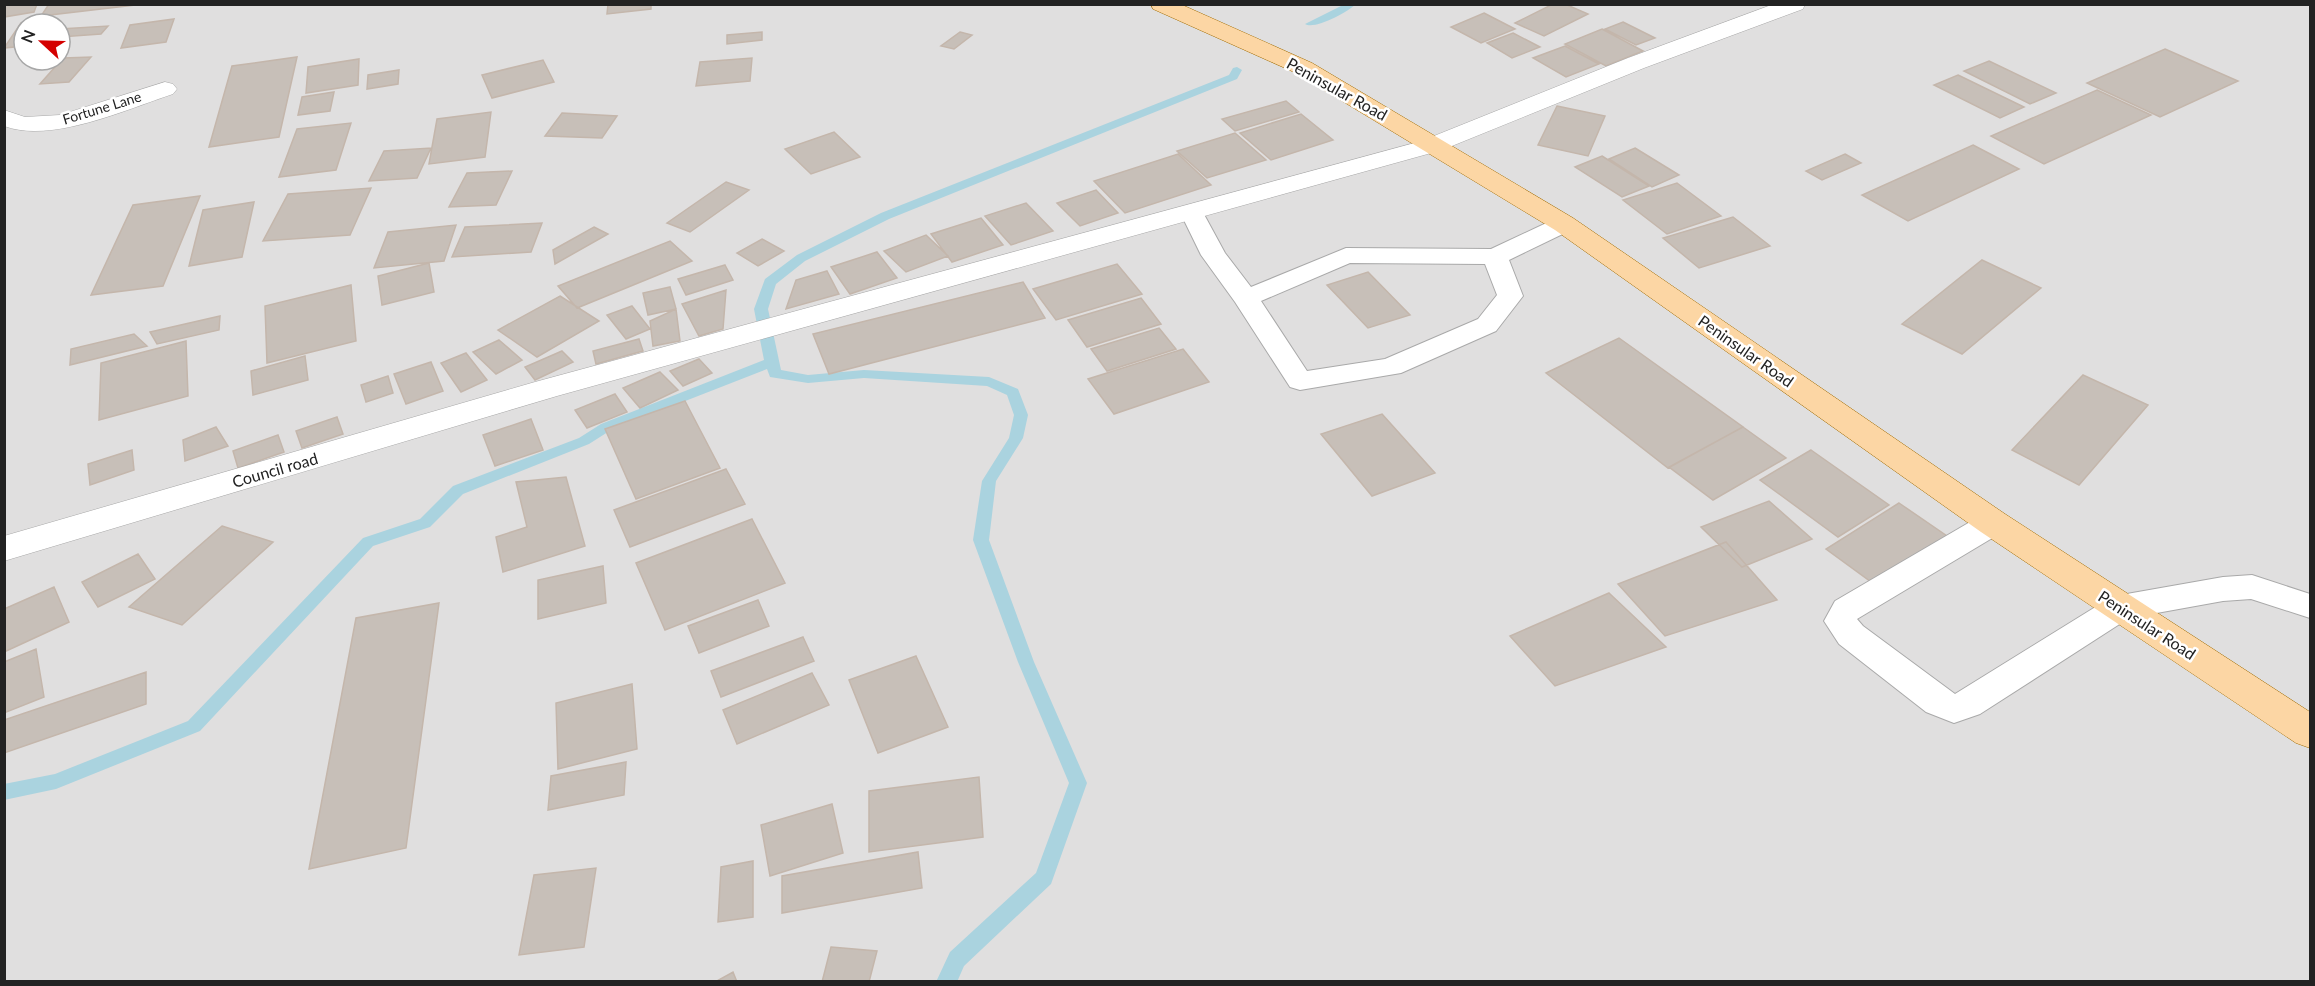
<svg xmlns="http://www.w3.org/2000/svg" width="2315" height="986" viewBox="0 0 2315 986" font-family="Lato,sans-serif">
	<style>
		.residential { fill: #e0dfdf; fill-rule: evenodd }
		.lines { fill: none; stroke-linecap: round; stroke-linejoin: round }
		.stream { fill: #aad3df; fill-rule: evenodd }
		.building { fill: #c7bfb8; stroke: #c4b6ab; stroke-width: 1.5 }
		.service-casing { stroke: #a9a9a9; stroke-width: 2 }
		.minor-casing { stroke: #a9a9a9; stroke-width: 1 }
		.tertiary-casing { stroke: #a9a9a9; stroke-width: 1 }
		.primary-casing { stroke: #a06b00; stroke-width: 1 }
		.service { fill: #fff; fill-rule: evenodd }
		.minor { fill: #fff; fill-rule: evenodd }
		.tertiary { fill: #fff; fill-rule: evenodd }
		.primary { fill: #fcd6a4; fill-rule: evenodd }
		.labels { text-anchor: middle; stroke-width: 5; stroke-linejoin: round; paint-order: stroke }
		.far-street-label { font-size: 14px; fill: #222; stroke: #fff }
		.street-label { font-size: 16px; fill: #222; stroke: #fff }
	</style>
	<rect width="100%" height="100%" fill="#f2efe9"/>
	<!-- residential -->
	<path class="residential" d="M5 5H2310V981H5ZM24 24H60V60H24Z"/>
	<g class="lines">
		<!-- stream -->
		<path class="stream" d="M1345 4H1356C1347 13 1314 30 1305 24Z
			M1237 67 1242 70 1237 79 889 219 805 261 776 284 768 309 781 370 808 375 864 370 989 377 1018 389 1028 415 1023 438 996 481 989 540 1034 662 1087 783 1051 884 964 966 957 982H936L950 952 1036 873 1069 783 1018 662 973 540 982 481 1009 438 1014 415 1007 395 987 386 864 378 808 383 770 377 767 369 611 430 589 444 463 494 430 527 373 546 200 731 56 789 4 800V784L55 774 188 721 363 538 420 519 453 486 579 438 601 424 764 360 754 309 765 279 797 255 881 213 1229 75 1233 68Z"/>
	</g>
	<!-- building -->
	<path class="building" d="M4 4H37L34 12 4 17Z
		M49 4H144L41 16Z
		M608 4H651V9L607 14Z
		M1553 4H1565L1588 14 1544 36 1515 23Z
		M1484 13 1515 29 1481 43 1451 27Z
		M174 19 166 42 121 48 130 25Z
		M48 20 45 24H24V46L4 48 21 23Z
		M1623 22 1655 38 1636 45 1605 29Z
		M108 26 101 34 60 37V29Z
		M1602 29 1643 51 1606 66 1565 44Z
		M762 32V40L727 44V35Z
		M960 32 972 35 954 49 941 46Z
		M1513 33 1540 47 1512 58 1487 43Z
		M1565 46 1599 64 1566 77 1533 58Z
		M2165 49 2238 81 2160 117 2087 83Z
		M91 57 69 82 40 84 63 58Z
		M297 57 279 137 209 147 232 66Z
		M752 58 750 81 696 86 700 62Z
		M359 59 358 85 306 93 308 67Z
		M543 60 554 82 492 98 482 75Z
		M1989 61 2056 93 2030 104 1964 71Z
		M399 70 398 84 367 89 368 75Z
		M1958 75 2024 107 2000 118 1934 85Z
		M2097 90 2151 115 2044 164 1991 136Z
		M334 92 330 111 298 115 302 97Z
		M1286 101 1299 112 1235 131 1222 119Z
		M1557 106 1605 116 1588 156 1538 145Z
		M491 112 485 157 429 164 437 119Z
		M562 113 617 116 602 138 545 136Z
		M1301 114 1333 140 1271 160 1240 133Z
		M351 123 336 170 279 177 297 129Z
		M834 132 860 157 811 174 785 149Z
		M1235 133 1266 160 1207 178 1177 151Z
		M1973 145 2019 169 1908 221 1862 195Z
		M431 148 417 178 369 181 384 151Z
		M1635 148 1679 175 1652 187 1609 159Z
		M1178 154 1211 185 1125 213 1094 181Z
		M1845 154 1861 163 1822 180 1806 171Z
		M1602 156 1649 186 1622 197 1575 167Z
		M512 171 496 205 449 207 467 173Z
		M726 182 749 190 690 232 667 223Z
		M1677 183 1721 216 1667 234 1623 200Z
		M371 188 350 235 263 241 288 194Z
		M1096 190 1118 213 1080 226 1057 203Z
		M200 196 163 286 91 295 133 205Z
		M254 202 242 257 189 266 203 210Z
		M1026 203 1053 231 1011 245 985 216Z
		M1733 217 1770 246 1699 268 1663 238Z
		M981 218 1003 245 952 262 931 234Z
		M542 223 531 252 452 257 465 227Z
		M456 225 444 261 374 268 388 232Z
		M594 227 608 234 555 264 553 250Z
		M926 235 948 256 906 272 884 251Z
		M762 239 784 251 758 266 737 253Z
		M670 241 692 261 577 308 558 286Z
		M877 252 897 278 850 294 831 267Z
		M1982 260 2041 288 1962 354 1902 324Z
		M429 263 434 292 382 305 378 276Z
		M1117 264 1142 294 1056 320 1033 289Z
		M725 265 733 280 686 295 678 279Z
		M827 271 839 294 786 309 796 280Z
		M1368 272 1410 315 1368 328 1327 285Z
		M1023 282 1045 318 829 374 813 334Z
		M351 285 356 341 267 363 265 306Z
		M670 287 676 309 648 315 643 293Z
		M726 290 723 329 699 336 682 304Z
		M560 296 599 321 537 357 498 330Z
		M1141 298 1161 324 1087 347 1068 320Z
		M632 306 650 329 626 339 607 315Z
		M676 309 680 341 653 346 650 321Z
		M220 316 219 330 157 344 150 332Z
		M1159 328 1176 349 1107 371 1091 349Z
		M134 334 147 346 70 365 71 349Z
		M1619 338 1743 427 1668 468 1546 373Z
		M639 339 643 351 596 364 593 351Z
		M499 340 522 360 496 374 473 352Z
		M186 341 188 396 99 420 101 363Z
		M1183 349 1209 382 1114 414 1088 379Z
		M562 351 573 362 535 380 525 367Z
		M466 353 487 380 461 392 441 363Z
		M305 356 308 380 253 395 251 371Z
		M699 359 712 373 683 386 670 371Z
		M431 362 443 391 406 404 394 374Z
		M660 372 678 390 640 408 623 388Z
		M2083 375 2148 405 2079 485 2012 450Z
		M388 376 393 393 366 402 361 385Z
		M615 394 627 412 587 428 575 410Z
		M685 401 720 468 636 499 605 429Z
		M1382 414 1435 473 1372 496 1321 434Z
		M337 417 343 434 302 448 296 431Z
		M531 419 543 450 495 466 483 435Z
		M216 427 228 446 185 461 183 440Z
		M1743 427 1786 458 1713 500 1669 467Z
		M278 435 284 452 238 468 233 451Z
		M132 450 134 470 90 485 88 464Z
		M1811 450 1889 505 1838 537 1760 480Z
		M726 469 745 504 630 547 614 510Z
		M566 477 585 546 503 572 496 537 527 527 516 482Z
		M1769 501 1812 539 1742 567 1701 527Z
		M1899 503 1947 536 1874 584 1826 549Z
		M752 519 785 583 665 630 636 563Z
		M222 526 273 542 182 625 129 607Z
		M1726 542 1777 600 1665 636 1618 584Z
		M138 554 155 579 98 607 82 582Z
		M603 566 606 603 538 619V580Z
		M54 587 69 622 4 652V609Z
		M1609 593 1666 647 1555 686 1510 636Z
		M758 600 769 626 699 653 688 626Z
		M439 603 406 848 309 869 356 618Z
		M803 637 814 661 721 697 711 671Z
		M36 649 44 697 4 713V662Z
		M916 656 948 727 878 753 849 680Z
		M146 672V704L4 753V720Z
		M812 673 829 705 737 744 723 710Z
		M632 684 637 749 558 769 556 703Z
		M626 762 624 795 548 810 551 776Z
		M979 777 983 837 869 852V791Z
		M832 804 843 853 770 876 761 825Z
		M918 852 922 888 782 913V876Z
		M753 861V917L718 922 721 867Z
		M596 868 584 947 519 955 534 875Z
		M831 947 877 951 869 982H822Z
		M733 972 737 982H715Z"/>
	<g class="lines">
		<!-- service casing -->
		<g class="service-casing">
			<path id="service" d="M1192 205 1200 207 1225 253 1251 287 1346 248 1491 249 1555 219 1564 217 1573 219 1576 224 1573 229 1509 260 1523 296 1496 331 1401 373 1300 390 1290 387 1235 302 1201 255 1180 212 1184 207ZM1350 263 1485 264 1497 295 1478 319 1385 359 1307 371 1261 301Z
				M1993 512 2004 515 2008 523 2004 531 1857 619 1863 626 1955 694 2110 598 2121 595 2223 577 2252 575 2310 594V618L2251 599 2223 601 2129 618 1980 714 1954 723 1926 712 1839 644 1824 621 1835 601 1982 515Z"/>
		</g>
		<!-- minor casing -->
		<g class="minor-casing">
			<path id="minor" d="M165 82 173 84 177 89 173 94C127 109 51 144 4 126V110L25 117 60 115Z
				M1433 138 1442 140 1445 145 1442 150 557 396 4 561V536L535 382Z"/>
		</g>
		<!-- tertiary casing -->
		<g class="tertiary-casing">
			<path id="tertiary" d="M1774 4H1805L1803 9 1644 68 1442 150 1433 152 1424 150 1421 145 1424 140 1628 58Z"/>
		</g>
		<!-- primary casing -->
		<g class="primary-casing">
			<path id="primary" d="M1151 4H1180L1312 63 1573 218 2005 514 2310 712V748L2296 743 1981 532 1555 230 1296 73 1153 9Z"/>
		</g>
		<!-- service -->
		<use href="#service" class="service"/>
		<!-- minor -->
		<use href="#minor" class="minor"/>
		<!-- tertiary -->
		<use href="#tertiary" class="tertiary"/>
		<!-- primary -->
		<use href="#primary" class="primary"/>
	</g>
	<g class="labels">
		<!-- far-street labels -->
		<g class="far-street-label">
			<text transform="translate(102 108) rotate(-17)" y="5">Fortune Lane</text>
		</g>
		<!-- street labels -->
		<g class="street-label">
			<text transform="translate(1337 89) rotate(29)" y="6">Peninsular Road</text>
			<text transform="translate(1746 351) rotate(35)" y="6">Peninsular Road</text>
			<text transform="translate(275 470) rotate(-16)" y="6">Council road</text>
			<text transform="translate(2147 625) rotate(33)" y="6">Peninsular Road</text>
		</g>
	</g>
	<!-- border -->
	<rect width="2315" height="986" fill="none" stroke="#222222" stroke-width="12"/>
	<!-- north arrow -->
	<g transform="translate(42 42) rotate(292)"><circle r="28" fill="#ffffff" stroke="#a7a7a7" stroke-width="1.5"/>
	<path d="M0-4.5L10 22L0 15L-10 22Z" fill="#d40000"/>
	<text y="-9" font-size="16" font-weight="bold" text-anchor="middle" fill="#222222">N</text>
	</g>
</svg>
